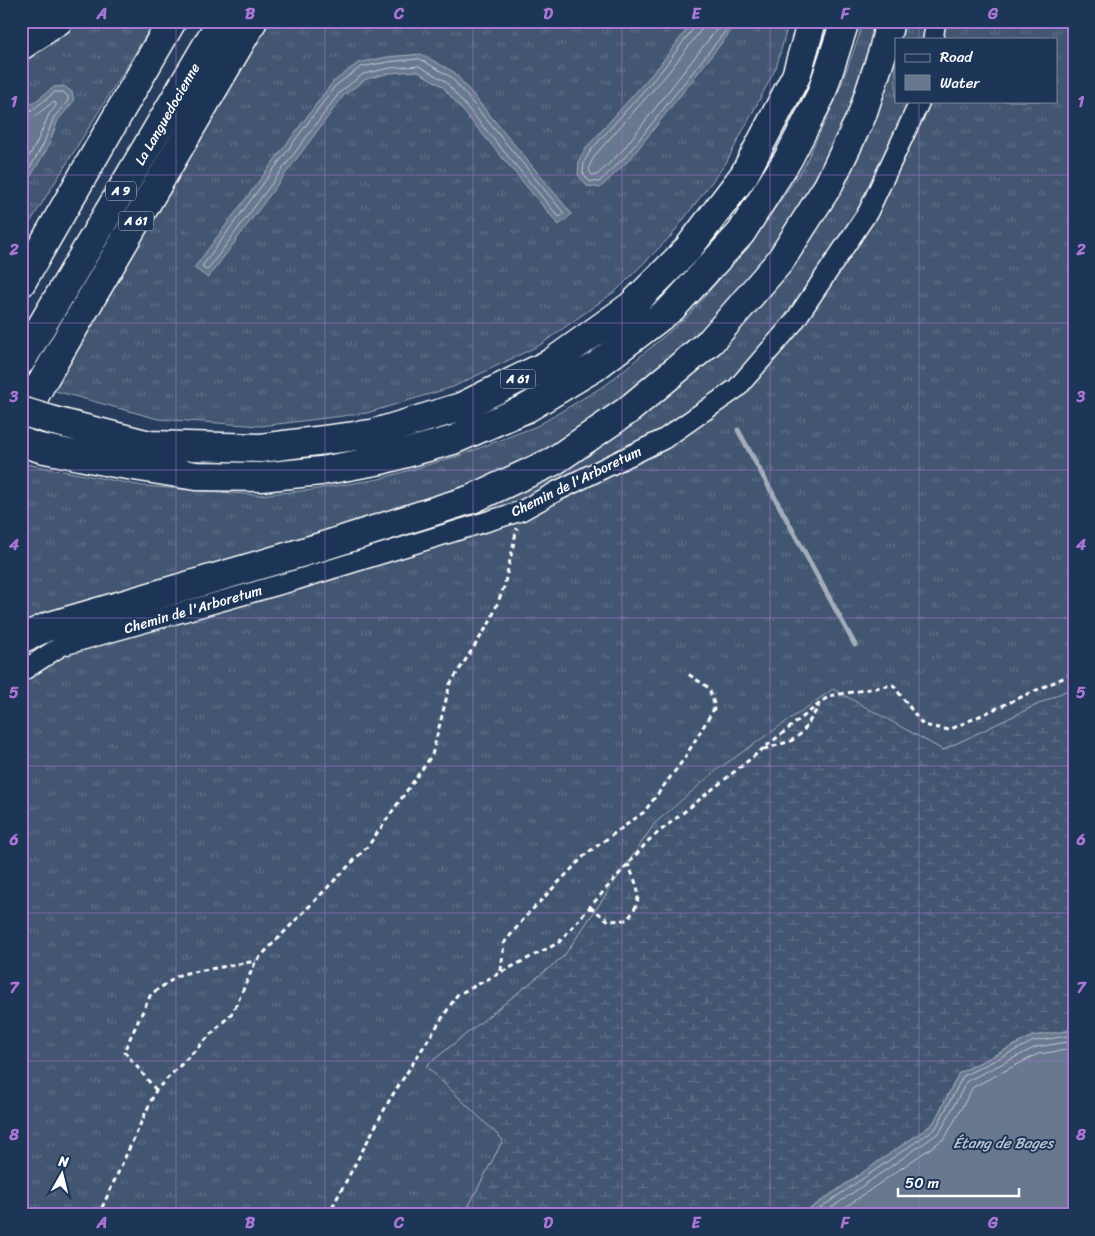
<svg xmlns="http://www.w3.org/2000/svg" width="1095" height="1236" viewBox="0 0 1095 1236" font-family="Sriracha,sans-serif">
	<style>
		.grass { fill: url(#grass-tufts); stroke: #a0aab8; fill-rule: evenodd }
		.wetland { fill: url(#wetland-marsh); stroke: #a0aab8 }
		.water { fill: #67788e; stroke: #a4aebb }
		.lines { fill: none; stroke-linecap: round; stroke-linejoin: round }
		.shore { stroke: #c2c9d2; stroke-width: 1 }
		.stream { stroke: #a4aebb; stroke-width: 5 }
		.street-casing { stroke: #fff; stroke-width: 22 }
		.highway-casing { stroke: #fff; stroke-width: 31 }
		.path { stroke: #fff; stroke-width: 3; stroke-dasharray: 5 4; stroke-linecap: butt }
		.street { stroke: #1d3557; stroke-width: 19 }
		.highway { stroke: #1d3557; stroke-width: 28 }
		.highway-bridge-casing { stroke: #fff; stroke-width: 31; stroke-linecap: butt }
		.highway-bridge { stroke: #1d3557; stroke-width: 28 }
		.grid { fill: none; stroke: #a976d5; stroke-width: 1; stroke-opacity: 0.55 }
		.labels { text-anchor: middle; stroke-width: 4; stroke-linejoin: round; paint-order: stroke }
		.shield { fill: #1d3557; stroke: #bbc2cd; stroke-width: 1 }
		.shield-label { font-size: 12px; font-weight: bold; fill: #fff }
		.street-label { font-size: 14px; fill: #fff; stroke: #1d3557 }
		.water-label { font-size: 15px; font-style: italic; fill: #bbc2cc; stroke: #1d3557 }
		.neatline { fill: none; stroke: #a976d5; stroke-width: 2 }
		.grid-label { font-size: 16px; text-anchor: middle; font-weight: bold; fill: #a976d5 }
	</style>
	<defs>
		<pattern id="grass-tufts" width="24" height="20" patternUnits="userSpaceOnUse" patternTransform="scale(1.25)"><rect width="24" height="20" fill="#425672"/><path d="M3 7l-1-3M5 7V3M7 7l1-3M15 17l-1-3M17 17v-4M19 17l1-3" fill="none" stroke="#5e6f87"/></pattern>
		<pattern id="wetland-marsh" width="20" height="14" patternUnits="userSpaceOnUse" patternTransform="scale(1.25)"><rect width="20" height="14" fill="#425672"/><path d="M1 5h8M5 5V1M11 12h8M15 12V8" fill="none" stroke="#5e6f87"/></pattern>
	</defs>
	<rect width="100%" height="100%" fill="#263d5e"/>
	<filter id="ink" filterUnits="userSpaceOnUse"><feTurbulence type="fractalNoise" baseFrequency=".02" numOctaves="2"/><feDisplacementMap in="SourceGraphic" scale="10" xChannelSelector="R" yChannelSelector="G"/><feConvolveMatrix kernelMatrix="1 2 1 2 8 2 1 2 1" color-interpolation-filters="sRGB"/></filter>
	<g filter="url(#ink)">
		<!-- grass -->
		<path class="grass" d="M83 21H155L21 237V64Z
			M264 21H789L776 68 726 163 671 236 617 290 540 345 453 387 367 413 261 426 158 419 41 387Z
			M863 21H1074V687L943 750 833 690 655 823 564 956 426 1066 503 1140 464 1215H21V463L143 486 258 495 311 490 379 479 461 455 537 426 607 384 687 317 753 240 803 168 835 101 858 39ZM896 39H1056V101H896Z"/>
		<!-- wetland -->
		<path class="wetland" d="M1074 687V1030L1033 1036 959 1073 933 1124 801 1215H464L503 1140 426 1066 564 956 655 823 718 769 833 689 943 750Z"/>
		<!-- water -->
		<path class="water" d="M693 21H735L731 31 630 159 600 188 587 186 578 175 579 160 587 147 660 65Z
			M421 54 454 72 572 214 559 225 442 86 417 71 390 73 366 79 344 95 208 278 194 268 332 83 358 63 387 57Z
			M64 86 72 92 74 101 58 120 48 147 21 193V112L54 87Z
			M1074 1030V1215H801L933 1124 959 1073 1033 1036Z"/>
		<g class="lines">
			<!-- shore -->
			<path class="shore" d="M696 21 695 26 663 69 591 150 584 162 583 173 589 181 599 182 626 156 727 29 730 21
				M703 21 701 30 668 73 596 154C592 161 586 168 592 175H597L622 151 723 21
				M420 59 451 77 563 212V215L560 217 558 216 445 81 419 66 390 68 363 74 340 92 208 269 206 270 203 268V265L335 86 361 67 388 62Z
				M21 116 26 115 55 92H63L68 96V101L54 117 43 145 21 183
				M21 122 30 120 53 102 56 103V106L49 114 37 142 21 171
				M810 1215 936 1128 963 1076 1034 1041 1074 1035
				M821 1215 940 1132 967 1081 1036 1047 1074 1041
				M834 1215 945 1138 973 1087 1038 1054 1074 1049"/>
			<!-- stream -->
			<path class="stream" d="M738 430 855 645"/>
			<!-- street casing -->
			<g class="street-casing">
				<path id="street" d="M933 39 936 21
					M21 672 61 646 296 580 521 511 557 491 664 439 737 388 794 322 868 212 920 101"/>
			</g>
			<!-- highway casing -->
			<g class="highway-casing">
				<path id="highway" d="M21 46 58 21
					M21 283 172 21
					M21 361 221 21
					M21 421 41 384 253 21
					M54 421 150 445 261 448 372 434 461 407 551 363 631 306 687 250 744 175 796 76 812 21
					M21 442 40 448 115 463 196 476 261 477 321 471 381 460 453 440 527 408 595 367 672 308 741 233 788 159 821 95 845 21
					M21 639 47 627 314 549 472 499 554 461 627 411 711 341 780 261 828 186 862 115 883 51 890 21"/>
			</g>
			<!-- path -->
			<path class="path" d="M764 749 791 741 802 733 819 706
				M590 907 609 921 627 920C645 898 638 888 628 864
				M501 971 504 943 527 915 586 854 644 812 684 759 715 707 709 688 688 674
				M156 1090 124 1051 151 994 181 974 256 961
				M87 1215 100 1212 156 1090 233 1012 256 961 368 846 432 755 450 684 490 622 504 587 517 528
				M328 1215 390 1099 457 995 558 943 649 840 829 696 893 685 923 725 949 730 1074 673"/>
			<!-- street -->
			<use href="#street" class="street"/>
			<!-- highway -->
			<use href="#highway" class="highway"/>
			<!-- highway-bridge casing -->
			<g class="highway-bridge-casing">
				<path id="highway-bridge" d="M21 411 54 421"/>
			</g>
			<!-- highway-bridge -->
			<use href="#highway-bridge" class="highway-bridge"/>
		</g>
	</g>
	<!-- grid -->
	<path class="grid" d="M176 21V1215M325 21V1215M473 21V1215M622 21V1215M770 21V1215M919 21V39M919 101V1215M21 175H1074M21 323H1074M21 470H1074M21 618H1074M21 766H1074M21 913H1074M21 1061H1074"/>
	<g class="labels">
		<!-- shield labels -->
		<g class="shield">
			<rect x="106" y="181.5" width="30" height="19" rx="4"/>
			<rect x="118.5" y="211.5" width="35" height="19" rx="4"/>
			<rect x="500.5" y="369.5" width="35" height="19" rx="4"/>
		</g>
		<g class="shield-label">
			<text x="121" y="195">A 9</text>
			<text x="136" y="225">A 61</text>
			<text x="518" y="383">A 61</text>
		</g>
		<!-- street labels -->
		<g class="street-label">
			<text transform="translate(167 114) rotate(-60)" y="5">La Languedocienne</text>
			<text transform="translate(576 481) rotate(-26)" y="5">Chemin de l'Arboretum</text>
			<text transform="translate(193 609) rotate(-16)" y="5">Chemin de l'Arboretum</text>
		</g>
		<!-- water labels -->
		<g class="water-label">
			<text x="1003" y="1148">Étang de Bages</text>
		</g>
	</g>
	<!-- margin -->
	<rect width="1095" height="1236" fill="none" stroke="#1d3557" stroke-width="55"/>
	<!-- legend -->
	<rect x="895" y="38" width="162" height="65" fill="#1d3557" stroke="#77869a"/>
	<rect x="905" y="54" width="25" height="8" fill="#1d3557" stroke="#77869a"/>
	<text x="940" y="62" font-size="15" fill="#ffffff">Road</text>
	<rect x="905" y="75" width="25" height="15" fill="#67788e" stroke="#77869a"/>
	<text x="940" y="88" font-size="15" fill="#ffffff">Water</text>
	<!-- north arrow -->
	<g transform="translate(62 1174) rotate(8)" stroke="#1d3557" stroke-width="4" paint-order="stroke">
	<path d="M0-4L9 19L0 12L-9 19Z" fill="#ffffff"/>
	<text y="-8" font-size="14" font-weight="bold" text-anchor="middle" fill="#ffffff">N</text>
	</g>
	<!-- scale -->
	<path d="M898 1188v8h121v-8" fill="none" stroke="#ffffff" stroke-width="2.5"/>
	<text x="905" y="1188" font-size="15" fill="#ffffff" stroke="#1d3557" stroke-width="4" paint-order="stroke">50 m</text>
	<rect x="28" y="28" width="1040" height="1180" class="neatline"/>
	<g class="grid-label">
		<text x="102" y="19">A</text>
		<text x="250" y="19">B</text>
		<text x="399" y="19">C</text>
		<text x="548" y="19">D</text>
		<text x="696" y="19">E</text>
		<text x="845" y="19">F</text>
		<text x="993" y="19">G</text>
		<text x="14" y="107">1</text>
		<text x="1081" y="107">1</text>
		<text x="14" y="255">2</text>
		<text x="1081" y="255">2</text>
		<text x="14" y="402">3</text>
		<text x="1081" y="402">3</text>
		<text x="14" y="550">4</text>
		<text x="1081" y="550">4</text>
		<text x="14" y="698">5</text>
		<text x="1081" y="698">5</text>
		<text x="14" y="845">6</text>
		<text x="1081" y="845">6</text>
		<text x="14" y="993">7</text>
		<text x="1081" y="993">7</text>
		<text x="14" y="1140">8</text>
		<text x="1081" y="1140">8</text>
		<text x="102" y="1228">A</text>
		<text x="250" y="1228">B</text>
		<text x="399" y="1228">C</text>
		<text x="548" y="1228">D</text>
		<text x="696" y="1228">E</text>
		<text x="845" y="1228">F</text>
		<text x="993" y="1228">G</text>
	</g>
</svg>
